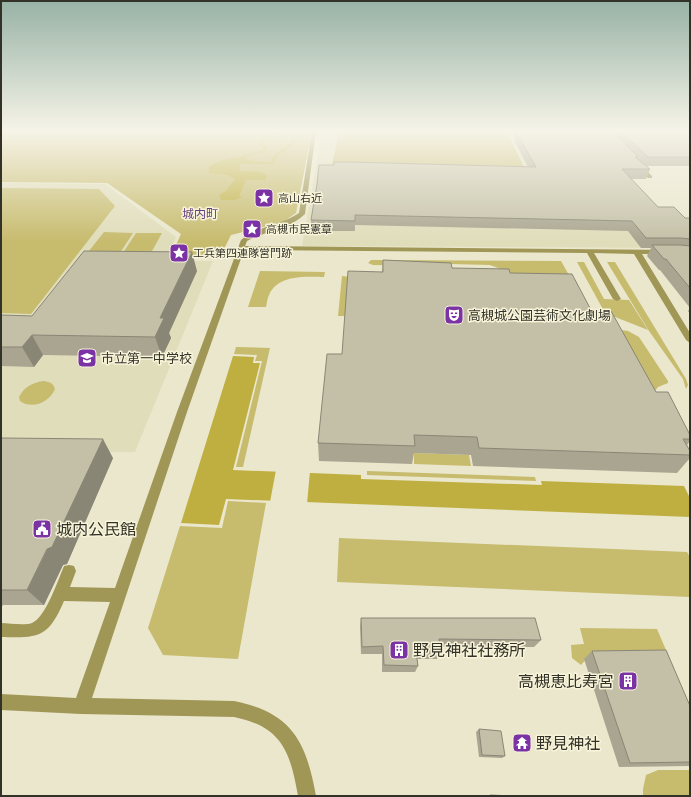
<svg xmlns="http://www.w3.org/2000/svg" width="691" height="797" viewBox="0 0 691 797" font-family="Raleway,'Noto Sans JP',sans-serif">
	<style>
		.built { fill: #e0ddbb }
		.green { fill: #c7bb6e }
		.water { fill: #bfaf41 }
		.pier { fill: #eae7cd }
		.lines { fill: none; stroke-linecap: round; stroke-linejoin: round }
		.stream { fill: #bfaf41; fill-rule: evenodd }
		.minor { fill: #a09656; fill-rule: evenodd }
		.wall { fill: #a9a590 }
		.shaded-wall { fill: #898675 }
		.building { fill: #c4c0a7; stroke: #898675 }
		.labels { text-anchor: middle; stroke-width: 3; stroke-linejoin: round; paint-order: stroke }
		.far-poi-label { font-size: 11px; fill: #333228; stroke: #f8f4da; text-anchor: start }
		.far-neighbourhood-label { font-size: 12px; fill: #64417b; stroke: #f8f4da }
		.poi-label { font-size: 13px; fill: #333228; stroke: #f8f4da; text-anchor: start }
		.near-poi-label { font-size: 16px; fill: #333228; stroke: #f8f4da; text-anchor: start }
	</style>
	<rect width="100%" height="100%" fill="#eae7cd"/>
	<!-- built -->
	<path class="built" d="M322 131H563L680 248 302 246Z
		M1 183 105 184 176 237 166 261H213L135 452 6 451 1 460Z"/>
	<!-- green -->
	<path class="green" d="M1 131H312L296 213 283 222 231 235 220 257 171 256 181 234 107 183 1 182Z
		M340 131H506L525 169 332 164Z
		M1 188 99 189 115 206 31 314 1 313Z
		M104 232 133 233 114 262 81 261Z
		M136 233H162L146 262H117Z
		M371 260 561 261 573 282 517 275 490 265 450 264 440 266 373 265 368 263Z
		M577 262H584L604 299 629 300 648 330 605 313Z
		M607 262H615L686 379 688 385 686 389 683 379 649 331Z
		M260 271 325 272 324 277C307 277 278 274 269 295 267 299 267 303 266 307H248Z
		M342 276 350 277 346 316H338Z
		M614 329 628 331 639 337 668 381V383L658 387 654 392Z
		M236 347 270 348 243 467H236L262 361H255L257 355 234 354Z
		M43 381C49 382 53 382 55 389 50 402 32 410 20 401L19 397C24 387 32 383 43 381Z
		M414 453 469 455 471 466 414 464Z
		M367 471 535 477 536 481 367 475Z
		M228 501 266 503 238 659 163 655 148 628 180 526 222 528Z
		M339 538 687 552 690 557V597L337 582Z
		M580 628 657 629 690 706 589 656 581 665 572 658 571 645 584 644Z
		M658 770H690V796H643V789L646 775Z"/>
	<!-- water -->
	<path class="water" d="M244 157 251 161 271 162 275 164H240L239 170C247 173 261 169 267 176L265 180H246L239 196 243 197 234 200H221L219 195 226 191 235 179 227 175 209 173V167C219 159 232 158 244 157Z
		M233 356 254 357 253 363H260L233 470 361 475V479L542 485 541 481 684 486 690 498V517L226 499 219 525 181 523Z"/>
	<!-- pier -->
	<path class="pier" d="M276 470 310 471 307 504 270 502Z"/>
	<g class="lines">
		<!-- stream -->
		<path class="stream" d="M279 132 293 133 297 136 295 143 278 156 274 162 271 161 275 154 292 142 293 136 292 135C281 132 269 133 262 144L267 147 265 152 242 158 240 157 262 150 263 147 258 144C264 136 269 133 279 132Z"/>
		<!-- minor -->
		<path class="minor" d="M312 131H316L305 214C290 229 265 231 247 241L245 246 675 250 690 252V256L675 254H642L690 333V343L686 340 634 254 594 253 621 299 617 301 613 299 587 253 244 250 187 412 92 698 234 701C292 713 306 741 316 796H298C290 751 282 727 234 717L81 714 1 710V694L76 698 110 602 64 601C48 638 39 638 1 637V623C10 623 23 626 32 623 46 617 58 580 64 566L69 565 74 566 76 571 70 587 115 588 177 412 241 240C255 227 282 225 299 213Z
			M636 164H640L652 176V178H648L636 166Z"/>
	</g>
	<!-- wall -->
	<path class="wall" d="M512 131H690V166H646L650 169 646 179H631L658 207 685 218H690V314L688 311 690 308 660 270H659L647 256 651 248H641L628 231 355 225V231H311V220L528 167 514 140 515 135Z
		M383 260 452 268 510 273 591 310 656 392 690 435V441L687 445 690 451V458L677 473 473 466 471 455 414 453 412 464 319 461 318 443 342 354 382 272Z
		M197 271 169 333 171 338 162 357 43 355 34 367 1 366V315L32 316Z
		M1 438 113 458 67 564 63 565 44 605H3L1 608Z
		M361 618 541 640 534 647H440V651L437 659H417L418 666 415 672H382V654H361L360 626Z
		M592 651 690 706V766L619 767 584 659Z
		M479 729 505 756 502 758 479 757 476 732Z"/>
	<!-- shaded-wall -->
	<path class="shaded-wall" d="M192 252 197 271 169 333 171 338 162 357 155 337 160 318Z
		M32 335 43 355 34 367 22 347Z
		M103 439 113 458 67 564 63 565 44 605 27 590Z"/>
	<!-- building -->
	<path class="building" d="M520 131H612L638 157H635L650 169H622L658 207H674L685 218H690V239L681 238H646L632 221 355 215V221L311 220 317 184 319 165H334V162H349L536 167 516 132H521Z
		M620 131H690V157H648Z
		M652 245H681L690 246V288L666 259H664Z
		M84 251 192 252 160 318H164L155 337 32 335 22 347H1V315L32 316Z
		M383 260 451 263 452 268 509 269 510 273 572 274 591 310 611 311 656 392H668L690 435V439H683L690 451V455L479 448 477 437 414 435 415 446 318 443 327 354H342L348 271 383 272Z
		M1 438 103 439 52 547 47 549 27 590H1Z
		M361 618H535L541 640 439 639 440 651H416L418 666 384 665 383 646 362 647Z
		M666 650 690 706V762L630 763 592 651Z
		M479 729 501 731 505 756 482 755Z
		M490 795 514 796H490Z"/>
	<!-- sky -->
	<linearGradient id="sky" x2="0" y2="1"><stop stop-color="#97b2a5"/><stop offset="0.54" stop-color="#f6f4e8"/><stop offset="1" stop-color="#f6f4e8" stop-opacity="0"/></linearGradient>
	<rect width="691" height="242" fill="url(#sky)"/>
	<!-- icons -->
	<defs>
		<g id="sight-square" transform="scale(1)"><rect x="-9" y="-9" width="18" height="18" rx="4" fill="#7b32a4" stroke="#f8f4da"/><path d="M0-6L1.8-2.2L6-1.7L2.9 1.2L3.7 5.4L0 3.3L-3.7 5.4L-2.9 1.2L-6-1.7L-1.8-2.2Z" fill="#fff"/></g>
		<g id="theatre-square" transform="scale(1)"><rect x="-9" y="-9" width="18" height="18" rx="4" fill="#7b32a4" stroke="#f8f4da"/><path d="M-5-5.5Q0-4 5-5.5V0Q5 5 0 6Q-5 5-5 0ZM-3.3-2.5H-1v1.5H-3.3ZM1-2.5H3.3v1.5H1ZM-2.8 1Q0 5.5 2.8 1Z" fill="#fff"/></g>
		<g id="school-square" transform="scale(1)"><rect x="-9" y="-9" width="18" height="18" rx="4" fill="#7b32a4" stroke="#f8f4da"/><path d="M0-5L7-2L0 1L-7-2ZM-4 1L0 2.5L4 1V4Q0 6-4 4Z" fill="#fff"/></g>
		<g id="civic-square" transform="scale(1)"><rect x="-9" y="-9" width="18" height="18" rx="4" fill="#7b32a4" stroke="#f8f4da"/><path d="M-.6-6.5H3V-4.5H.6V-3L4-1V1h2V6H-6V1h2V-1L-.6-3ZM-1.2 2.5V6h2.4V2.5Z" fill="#fff"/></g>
		<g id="building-square" transform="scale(1)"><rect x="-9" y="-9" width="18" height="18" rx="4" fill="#7b32a4" stroke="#f8f4da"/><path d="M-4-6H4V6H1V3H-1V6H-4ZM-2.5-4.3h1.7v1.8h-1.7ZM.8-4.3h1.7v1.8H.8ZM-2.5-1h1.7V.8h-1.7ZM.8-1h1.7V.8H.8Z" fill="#fff"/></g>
		<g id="temple-square" transform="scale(1)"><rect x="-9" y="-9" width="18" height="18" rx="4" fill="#7b32a4" stroke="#f8f4da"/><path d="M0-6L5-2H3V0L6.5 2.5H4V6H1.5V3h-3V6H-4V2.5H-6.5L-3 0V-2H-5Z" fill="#fff"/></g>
	</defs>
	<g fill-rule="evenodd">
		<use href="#sight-square" x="264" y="198"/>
		<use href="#sight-square" x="252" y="229"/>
		<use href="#sight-square" x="179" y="253"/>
		<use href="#theatre-square" x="454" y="315"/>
		<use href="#school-square" x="87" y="358"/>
		<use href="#civic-square" x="42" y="529"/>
		<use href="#building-square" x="399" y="650"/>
		<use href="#building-square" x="628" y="681"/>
		<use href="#temple-square" x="522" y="743"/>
	</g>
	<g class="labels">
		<!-- far-poi labels -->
		<g class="far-poi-label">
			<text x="278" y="202">高山右近</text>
			<text x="266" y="233">高槻市民憲章</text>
			<text x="193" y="257">工兵第四連隊営門跡</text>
		</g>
		<!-- far-neighbourhood labels -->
		<g class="far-neighbourhood-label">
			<text x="200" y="218">城内町</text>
		</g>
		<!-- poi labels -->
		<g class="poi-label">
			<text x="468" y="320">高槻城公園芸術文化劇場</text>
			<text x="101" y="363">市立第一中学校</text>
		</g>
		<!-- near-poi labels -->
		<g class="near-poi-label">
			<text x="56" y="535">城内公民館</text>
			<text x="413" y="656">野見神社社務所</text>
			<text x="614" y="687" text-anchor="end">高槻恵比寿宮</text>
			<text x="536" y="749">野見神社</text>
		</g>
	</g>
	<!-- border -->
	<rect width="691" height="797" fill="none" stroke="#333228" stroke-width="4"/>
</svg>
